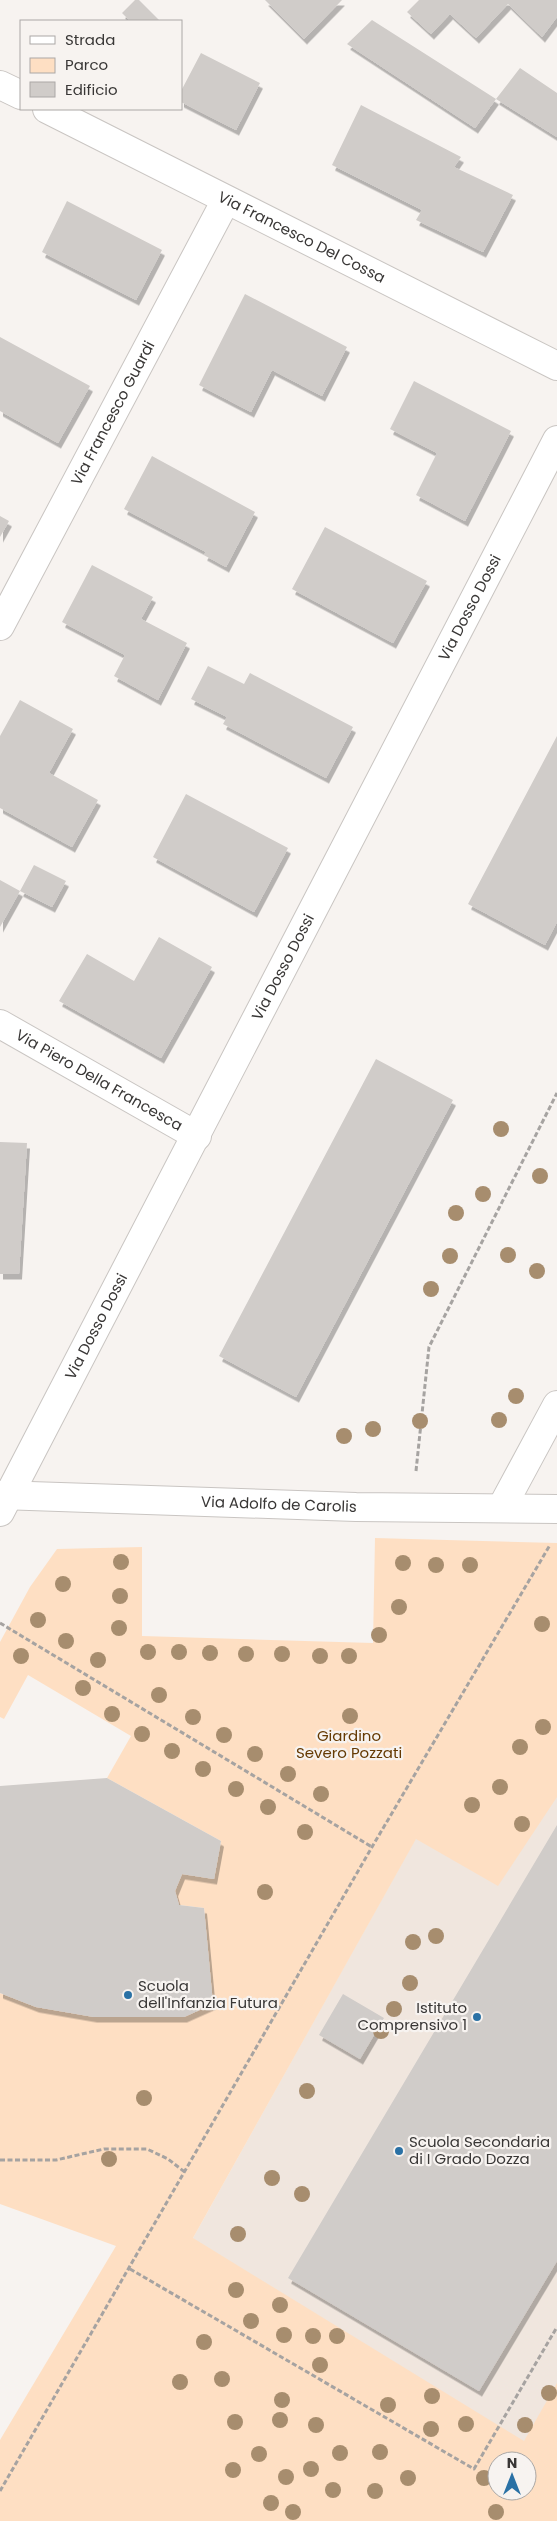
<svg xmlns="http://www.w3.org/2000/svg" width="557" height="2521" viewBox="0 0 557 2521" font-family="Poppins,sans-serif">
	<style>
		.built { fill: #f0e6de; fill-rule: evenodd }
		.green { fill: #fedfc3; fill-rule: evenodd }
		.building { fill: #d0ccc9; filter: url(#shadow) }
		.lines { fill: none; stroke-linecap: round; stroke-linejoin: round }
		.street-casing { stroke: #c9c5c2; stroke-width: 30 }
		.path { stroke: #a6a3a1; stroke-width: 3; stroke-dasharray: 5 2.5; stroke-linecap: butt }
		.street { stroke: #fff; stroke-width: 28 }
		.tree { fill: #a78d6e }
		.poi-dot { fill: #2a71a5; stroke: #f7f3f0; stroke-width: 2 }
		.labels { text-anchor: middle; stroke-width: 4.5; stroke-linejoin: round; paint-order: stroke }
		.street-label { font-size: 15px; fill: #393736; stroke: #f7f3f0 }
		.park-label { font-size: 15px; fill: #653a03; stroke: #f7f3f0 }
		.poi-label { font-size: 15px; fill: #393736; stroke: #f7f3f0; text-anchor: start }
	</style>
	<defs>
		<filter id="shadow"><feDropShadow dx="3" dy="5.5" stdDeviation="0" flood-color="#0004"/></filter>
	</defs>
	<rect width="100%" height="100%" fill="#f7f3f0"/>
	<!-- built -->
	<path class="built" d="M557 1666V2521H316L193 2238 416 1838ZM497 2461H527V2491H497Z"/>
	<!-- green -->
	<path class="green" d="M375 1538 557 1543V1797L498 1886 416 1839 193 2238 524 2441 557 2383V2521H0V2440L116 2246 0 2204V1993L36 2007 94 2017H184L213 2004 204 1908 179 1905 175 1891 182 1874 214 1879 221 1841 107 1778 131 1736 28 1675 4 1719 0 1717V1642L30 1587 57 1549 142 1547V1636L373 1643ZM497 2461H527V2491H497Z"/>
	<!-- building -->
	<path class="building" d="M135 0H139L160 21H130L122 13Z
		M265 0H342L304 39Z
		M419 0H557V17L542 37 508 4 476 38 450 14 431 34 407 12Z
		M372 20 496 99 475 128 347 44Z
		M201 53 260 83 236 130 181 102V91Z
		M520 68 557 93V137L496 99Z
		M361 105 461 157 454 167 513 195 483 252 416 220 422 210 332 165Z
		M67 201 162 250 136 300 42 252Z
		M245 294 347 347 322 396 272 370 251 412 199 385Z
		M0 337 90 386 58 443 0 411Z
		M414 381 511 431 465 521 416 495 437 453 390 429Z
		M152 456 255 512 226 567 204 555 206 552 124 509Z
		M0 516 9 521 0 537Z
		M325 527 427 581 393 643 292 589Z
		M92 565 153 597 141 619 187 643 158 700 114 676 125 655 62 622Z
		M208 666 244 684 250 673 353 727 326 778 223 724 227 717 191 699Z
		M20 700 73 729 49 773 98 800 72 847 0 808V736Z
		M557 736V922L545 945 468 904Z
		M186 794 288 848 254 912 153 857Z
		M34 865 66 881 52 907 20 891Z
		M0 880 20 891 0 927Z
		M159 937 212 967 161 1058 59 1001 87 954 134 981Z
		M376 1059 453 1100 296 1397 219 1356Z
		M0 1142 27 1143 19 1274H0Z
		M107 1778 221 1841 214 1879 182 1874 175 1891 179 1905 204 1908 213 2004 184 2017H94L36 2007 0 1993V1786Z
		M557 1825V2261L479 2391 288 2278Z
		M343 1994 384 2018 360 2059 319 2035Z"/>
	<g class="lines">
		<!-- street casing -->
		<g class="street-casing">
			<g id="street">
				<path d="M0 85 21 95"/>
				<path id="s1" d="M47 109 557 366"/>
				<path id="s2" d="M0 626 226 200"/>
				<path id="s3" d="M0 1024 197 1136"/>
				<path id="s4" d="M0 1495 356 1507 557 1509"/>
				<path d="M502 1507 557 1405"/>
				<path id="s5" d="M0 1512 557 440"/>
			</g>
		</g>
		<!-- path -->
		<path class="path" d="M416 1471 429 1347 557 1093
			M0 1623 372 1847
			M0 2160H56L104 2149H147L168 2159 186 2173
			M130 2269 474 2469 557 2327
			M0 2491 372 1847 550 1545"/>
		<!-- street -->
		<use href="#street" class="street"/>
	</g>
	<!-- trees -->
	<g class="tree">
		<circle cx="501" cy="1129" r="8"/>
		<circle cx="540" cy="1176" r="8"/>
		<circle cx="483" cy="1194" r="8"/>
		<circle cx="456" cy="1213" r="8"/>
		<circle cx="508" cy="1255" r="8"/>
		<circle cx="450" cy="1256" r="8"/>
		<circle cx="537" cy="1271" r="8"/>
		<circle cx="431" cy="1289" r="8"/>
		<circle cx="516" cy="1396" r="8"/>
		<circle cx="499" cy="1420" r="8"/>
		<circle cx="420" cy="1421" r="8"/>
		<circle cx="373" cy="1429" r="8"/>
		<circle cx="344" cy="1436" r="8"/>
		<circle cx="121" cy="1562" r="8"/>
		<circle cx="403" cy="1563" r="8"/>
		<circle cx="436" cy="1565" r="8"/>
		<circle cx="470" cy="1565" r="8"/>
		<circle cx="63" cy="1584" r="8"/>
		<circle cx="120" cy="1596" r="8"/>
		<circle cx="399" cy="1607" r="8"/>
		<circle cx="38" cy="1620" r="8"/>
		<circle cx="542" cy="1624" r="8"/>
		<circle cx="119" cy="1628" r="8"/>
		<circle cx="379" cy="1635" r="8"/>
		<circle cx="66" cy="1641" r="8"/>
		<circle cx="148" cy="1652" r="8"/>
		<circle cx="179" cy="1652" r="8"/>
		<circle cx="210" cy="1653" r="8"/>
		<circle cx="246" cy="1654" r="8"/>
		<circle cx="282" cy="1654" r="8"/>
		<circle cx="21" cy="1656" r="8"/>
		<circle cx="320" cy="1656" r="8"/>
		<circle cx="349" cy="1656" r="8"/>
		<circle cx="98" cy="1660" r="8"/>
		<circle cx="83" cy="1688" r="8"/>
		<circle cx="159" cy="1695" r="8"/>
		<circle cx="112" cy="1714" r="8"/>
		<circle cx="350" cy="1716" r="8"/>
		<circle cx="193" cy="1717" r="8"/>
		<circle cx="543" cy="1727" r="8"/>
		<circle cx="142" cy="1734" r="8"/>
		<circle cx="224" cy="1735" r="8"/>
		<circle cx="520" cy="1747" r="8"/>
		<circle cx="172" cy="1751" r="8"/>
		<circle cx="255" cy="1754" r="8"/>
		<circle cx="203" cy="1769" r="8"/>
		<circle cx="288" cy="1774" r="8"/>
		<circle cx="500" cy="1787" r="8"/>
		<circle cx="236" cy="1789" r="8"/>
		<circle cx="321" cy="1794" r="8"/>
		<circle cx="472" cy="1805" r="8"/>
		<circle cx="268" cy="1807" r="8"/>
		<circle cx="522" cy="1824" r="8"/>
		<circle cx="305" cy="1832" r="8"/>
		<circle cx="265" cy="1892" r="8"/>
		<circle cx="436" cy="1936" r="8"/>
		<circle cx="413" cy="1942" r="8"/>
		<circle cx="410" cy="1983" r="8"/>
		<circle cx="394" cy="2009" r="8"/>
		<circle cx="381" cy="2031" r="8"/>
		<circle cx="307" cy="2091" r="8"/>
		<circle cx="144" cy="2098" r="8"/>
		<circle cx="109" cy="2159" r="8"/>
		<circle cx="272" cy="2178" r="8"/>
		<circle cx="302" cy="2194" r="8"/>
		<circle cx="238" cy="2234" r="8"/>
		<circle cx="236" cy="2290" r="8"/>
		<circle cx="280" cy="2305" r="8"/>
		<circle cx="251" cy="2321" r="8"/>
		<circle cx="284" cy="2335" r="8"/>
		<circle cx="313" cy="2336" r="8"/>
		<circle cx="337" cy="2336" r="8"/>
		<circle cx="204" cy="2342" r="8"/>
		<circle cx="320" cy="2365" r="8"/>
		<circle cx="222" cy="2379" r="8"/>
		<circle cx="180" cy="2382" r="8"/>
		<circle cx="549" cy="2393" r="8"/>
		<circle cx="432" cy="2396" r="8"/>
		<circle cx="282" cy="2400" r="8"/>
		<circle cx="388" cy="2405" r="8"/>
		<circle cx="280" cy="2420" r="8"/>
		<circle cx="235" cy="2422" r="8"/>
		<circle cx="466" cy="2424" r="8"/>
		<circle cx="316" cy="2425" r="8"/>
		<circle cx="525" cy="2425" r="8"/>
		<circle cx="431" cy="2429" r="8"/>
		<circle cx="380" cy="2452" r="8"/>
		<circle cx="340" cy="2453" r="8"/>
		<circle cx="259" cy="2454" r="8"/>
		<circle cx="311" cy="2469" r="8"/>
		<circle cx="233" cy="2470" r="8"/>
		<circle cx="286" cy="2477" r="8"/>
		<circle cx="408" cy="2478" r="8"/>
		<circle cx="484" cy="2478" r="8"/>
		<circle cx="333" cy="2490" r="8"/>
		<circle cx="375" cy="2491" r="8"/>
		<circle cx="271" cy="2503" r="8"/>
		<circle cx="293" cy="2512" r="8"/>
		<circle cx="496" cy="2512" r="8"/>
	</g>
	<!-- markers -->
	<g class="poi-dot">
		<circle cx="128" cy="1995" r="5"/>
		<circle cx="477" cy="2017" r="5"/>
		<circle cx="399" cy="2151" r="5"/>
	</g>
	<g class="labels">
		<!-- street labels -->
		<g class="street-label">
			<text dy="5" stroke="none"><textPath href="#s1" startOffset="285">Via Francesco Del Cossa</textPath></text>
			<text dy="5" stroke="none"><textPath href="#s2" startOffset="241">Via Francesco Guardi</textPath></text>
			<text dy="5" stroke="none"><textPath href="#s5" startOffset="1019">Via Dosso Dossi</textPath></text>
			<text dy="5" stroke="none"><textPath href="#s5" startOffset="614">Via Dosso Dossi</textPath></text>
			<text dy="5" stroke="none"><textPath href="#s3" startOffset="114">Via Piero Della Francesca</textPath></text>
			<text dy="5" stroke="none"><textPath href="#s5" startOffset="209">Via Dosso Dossi</textPath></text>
			<text dy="5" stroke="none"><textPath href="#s4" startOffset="279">Via Adolfo de Carolis</textPath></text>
		</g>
		<!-- park labels -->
		<g class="park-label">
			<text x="349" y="1741">Giardino<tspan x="349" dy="17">Severo Pozzati</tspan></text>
		</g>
		<!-- poi labels -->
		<g class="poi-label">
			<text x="138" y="1991">Scuola<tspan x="138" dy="17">dell'Infanzia Futura</tspan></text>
			<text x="467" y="2013" text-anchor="end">Istituto<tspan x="467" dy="17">Comprensivo 1</tspan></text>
			<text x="409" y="2147">Scuola Secondaria<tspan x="409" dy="17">di I Grado Dozza</tspan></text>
		</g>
	</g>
	<!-- legend -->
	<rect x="20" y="20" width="162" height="90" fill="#f7f3f0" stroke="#aba8a6"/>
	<rect x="30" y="36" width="25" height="8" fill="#ffffff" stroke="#aba8a6"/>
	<text x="65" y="45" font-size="15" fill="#393736">Strada</text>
	<rect x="30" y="58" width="25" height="15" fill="#fedfc3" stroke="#aba8a6"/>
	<text x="65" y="70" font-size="15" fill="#393736">Parco</text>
	<rect x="30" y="82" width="25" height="15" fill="#d0ccc9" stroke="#aba8a6"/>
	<text x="65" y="95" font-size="15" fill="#393736">Edificio</text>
	<!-- north arrow -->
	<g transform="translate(512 2476)"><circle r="24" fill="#f7f3f0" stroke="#aba8a6"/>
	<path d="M0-4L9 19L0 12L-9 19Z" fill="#2a71a5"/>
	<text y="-8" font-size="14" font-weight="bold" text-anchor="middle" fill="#393736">N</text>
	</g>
</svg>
